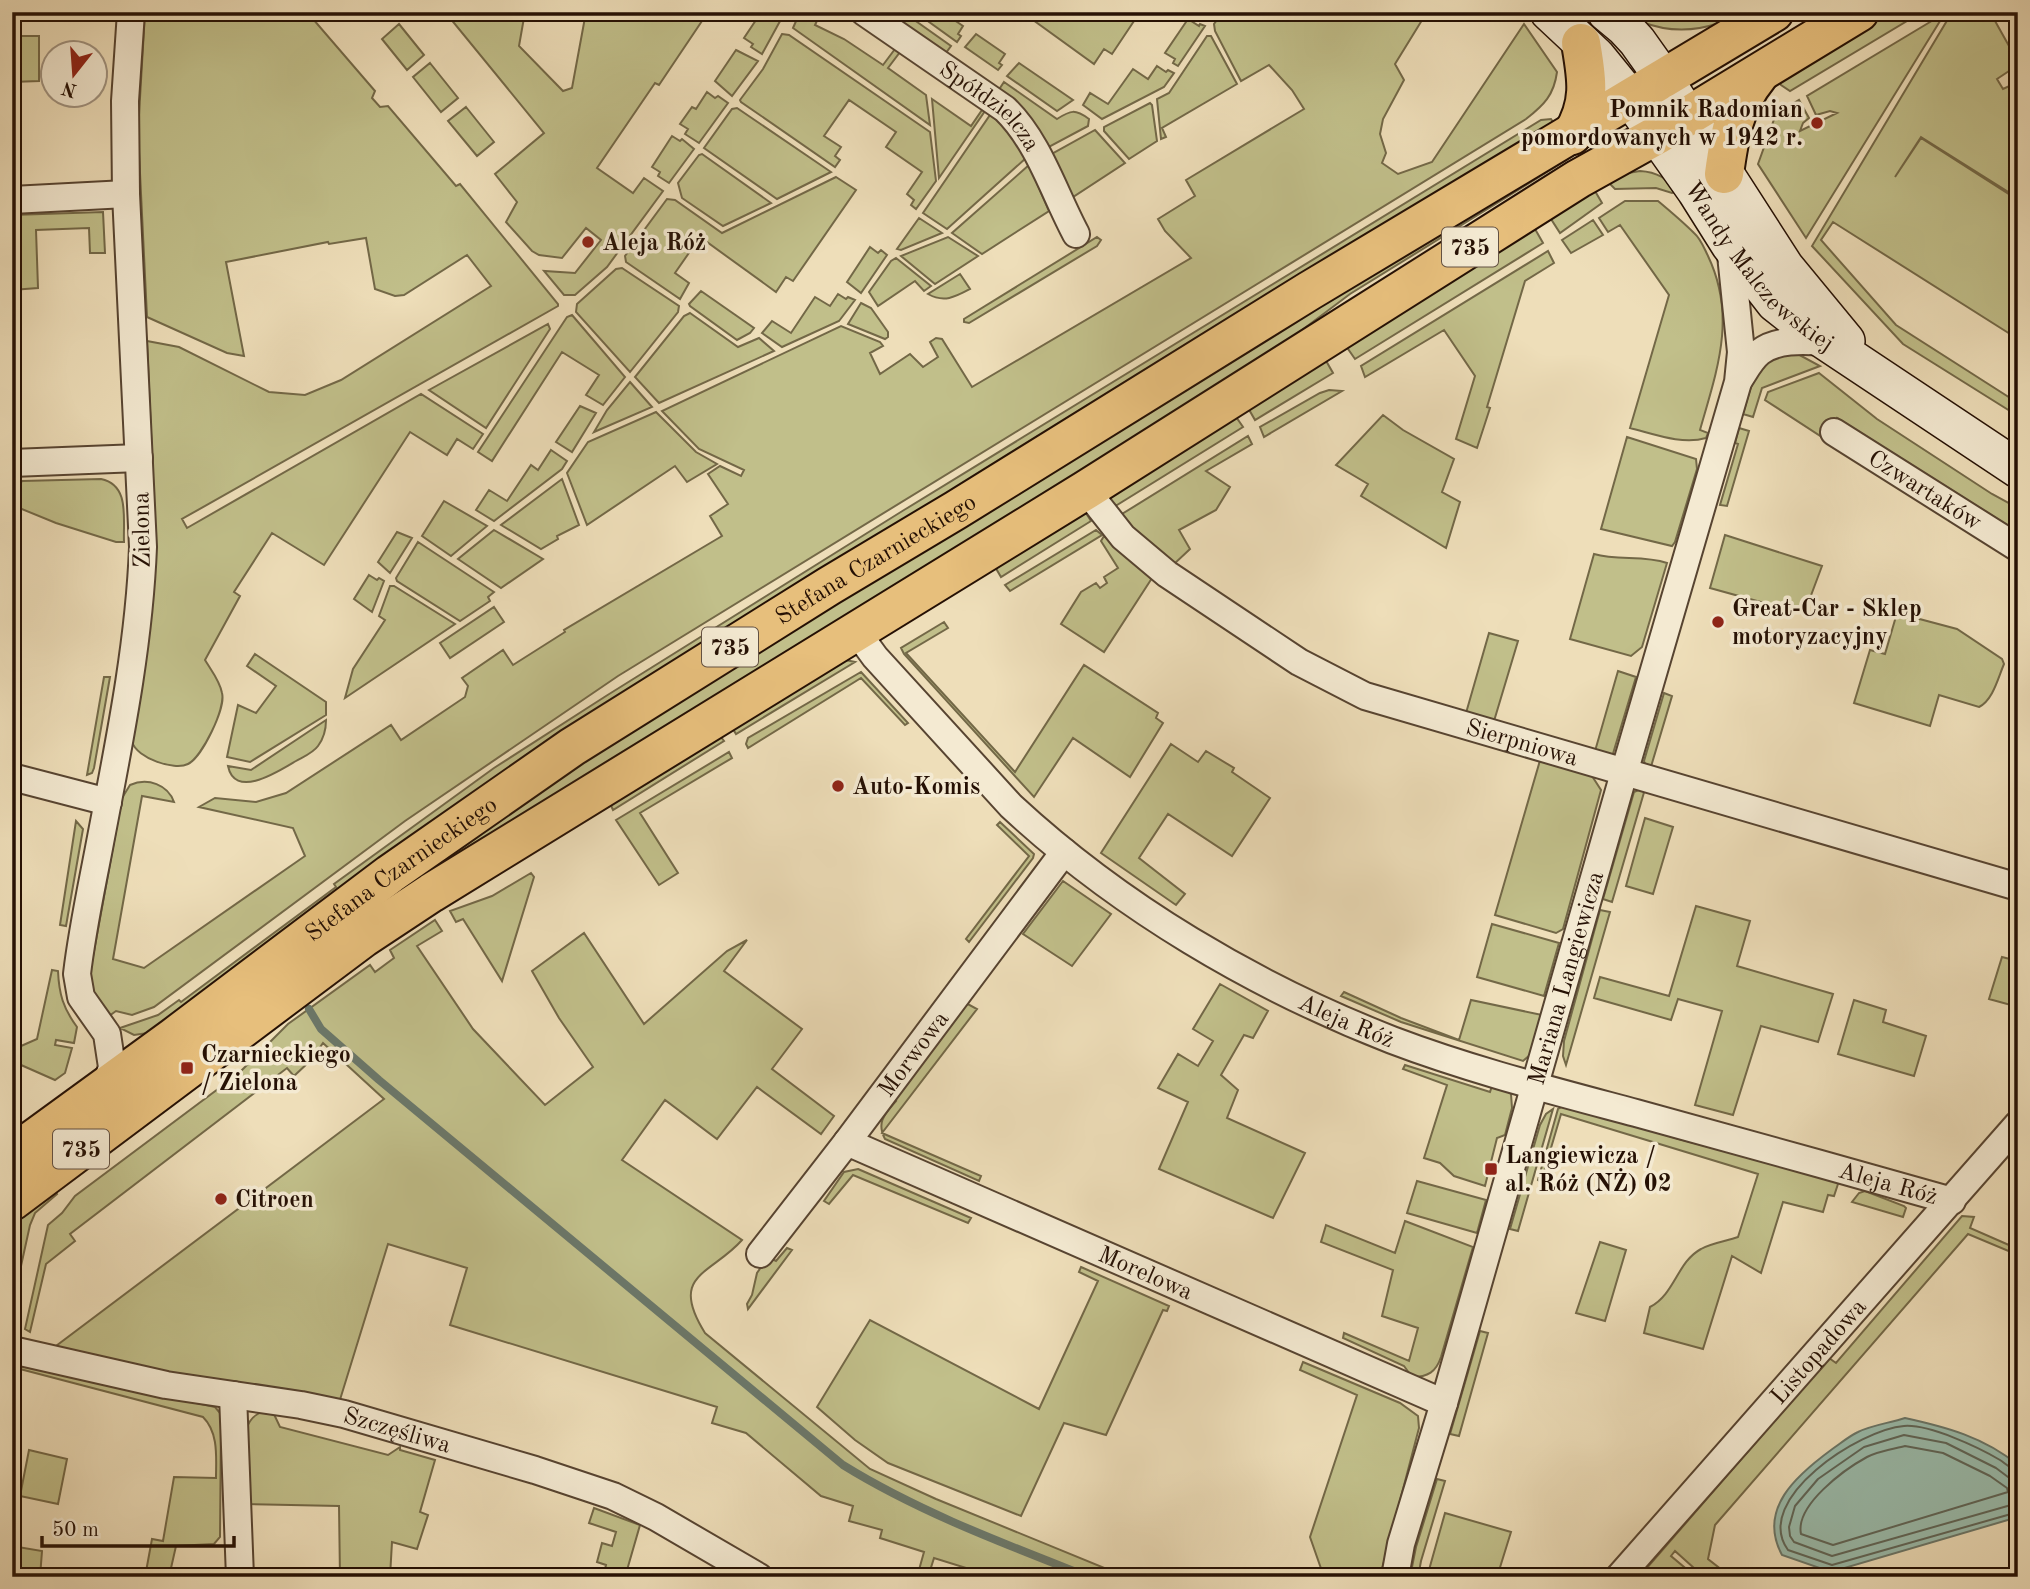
<svg xmlns="http://www.w3.org/2000/svg" width="2030" height="1589" viewBox="0 0 2030 1589" font-family="'Old Standard TT',serif">
	<style>
		.green { fill: #c1bf8a; stroke: #736847; stroke-width: 2 }
		.water { fill: #9abcac; stroke: #6b7769; stroke-width: 2 }
		.lines { fill: none; stroke-linecap: round; stroke-linejoin: round }
		.shore { stroke: #606658; stroke-width: 2 }
		.stream { stroke: #6b7769; stroke-width: 8 }
		.street-casing { stroke: #574431; stroke-width: 30 }
		.secondary-casing { stroke: #251004; stroke-width: 40 }
		.primary-casing { stroke: #251004; stroke-width: 42 }
		.street { stroke: #f4ead2; stroke-width: 26 }
		.secondary { stroke: #f4ead2; stroke-width: 37 }
		.primary { stroke: #e7bf7c; stroke-width: 38 }
		.poi-dot { fill: #8f2418; stroke: #f4ead2; stroke-width: 2.5 }
		.labels { text-anchor: middle; stroke-width: 7; stroke-linejoin: round; paint-order: stroke }
		.shield { fill: #f4ead2; stroke: #635142; stroke-width: 2 }
		.shield-label { font-size: 23px; font-weight: bold; fill: #251004 }
		.street-label { font-size: 24px; fill: #251004; stroke: #f4ead2 }
		.poi-label { font-size: 24px; font-weight: bold; fill: #251004; stroke: #f4ead2; text-anchor: start }
	</style>
	<rect width="100%" height="100%" fill="#eedeb9"/>
	<filter id="stains"><feTurbulence type="fractalNoise" baseFrequency=".00286" numOctaves="4"/><feColorMatrix values="0 0 0 0 .2 0 0 0 0 .09 0 0 0 0 .02 0 0 0 .5 -.17"/></filter>
	<radialGradient id="worn" r=".72"><stop offset=".6" stop-color="#630" stop-opacity="0"/><stop offset="1" stop-color="#630" stop-opacity=".3"/></radialGradient>
	<!-- green -->
	<path class="green" d="M145 12H307L375 91 372 98 380 107 388 106 456 186 460 184 558 304V306L182 519 187 528 421 394 483 434 473 449 457 439 447 455 410 432 324 565 272 533 234 592 240 596 205 660C211 670 220 681 222 693 226 708 202 757 188 764 174 771 137 758 132 742L156 548 147 341 179 347 269 392 305 395 341 380 491 286 467 255 404 295 395 296 375 289 366 238 329 244 328 242 226 262 244 356 227 353 147 317 138 132Z
		M445 12H525L519 46 563 91 572 88 586 12H708L659 85 655 83 597 168 633 193 644 178 663 191 607 267 575 295H564L544 271 575 273 601 240 586 228 562 258 539 255 532 251 506 222 517 202 495 174 544 133Z
		M745 12H785L762 54 751 47 753 44 744 38 756 20Z
		M800 12H821L815 25 844 39 883 65 895 49 900 52 888 68 926 95 930 125 793 28Z
		M886 12H903L951 46 945 54Z
		M930 12H948L947 15 963 26 958 34 961 36 957 42 925 19Z
		M1022 12H1140L1112 54 1104 49 1094 64Z
		M1223 12H1427L1395 64 1404 80 1383 119 1380 134 1386 153 1382 163 1398 174 1432 162 1524 24 1557 72C1554 95 1544 105 1526 119L618 676 405 821 154 1007 132 1015 116 1011 109 1016 93 991 90 973 122 798 130 785C148 777 168 785 174 802L142 796 113 959 144 968 305 856 293 828 199 807 215 798 256 802 286 793 391 725 401 740 465 697 468 686 462 678 503 650 513 665 565 632 564 630 722 536 710 516 728 504 708 474 720 466 741 476 744 470 699 449 662 411 841 326 880 342 883 346 870 353 880 374 910 354 923 367 938 357 930 342 936 338 942 339 972 387 1191 258 1165 231 1158 219 1195 196 1186 180 1304 109 1292 90 1269 65 1241 81 1215 31 1214 24Z
		M1652 12H1710L1719 23C1693 32 1668 32 1642 22Z
		M1888 12H1922L1790 91 1781 85 1777 79Z
		M1957 12H1990L2018 62V65L1997 79 2003 89 2018 82V198L1921 137 1895 177 1921 138 2018 200V339L1833 222 1821 240 1896 325 2018 403V416L1903 344 1812 246 1948 19Z
		M1945 13 1806 238 1758 164 1776 114 1799 100 1809 118 1803 123 1800 131 1837 113 1830 111 1816 115 1807 96Z
		M1188 19 1199 26 1200 24 1205 26 1178 66 1173 63 1175 59 1165 53Z
		M399 24 424 55 407 70 382 39Z
		M782 34 789 35 930 132 936 181 916 209 911 205 914 200 907 194 922 172 886 147 896 132 849 100 824 136 841 147 835 156 840 160 835 167 741 102 740 100 763 69Z
		M976 34 1005 54 999 63 1002 65 998 70 965 47Z
		M12 36H39V81L12 82Z
		M1207 36H1211L1237 84 1162 128 1166 137 1161 139 1157 99 1169 93Z
		M736 50 758 61 732 96 715 81Z
		M430 63 458 98 441 112 413 77Z
		M1019 63 1073 100 1057 111 1007 76Z
		M1157 66 1166 72 1168 70 1174 73 1164 87 1102 119 1083 105 1090 93 1108 104 1133 69 1148 79Z
		M1004 82 1057 119C1071 110 1075 109 1089 119L1088 126 1047 148 1027 113 998 91Z
		M707 92 715 98 718 96 728 103 699 143 685 134 688 129 680 124 692 107 696 109Z
		M932 99 971 126 982 110 985 111 939 178Z
		M1150 103 1152 105 1157 141 1129 159 1104 131V127Z
		M466 107 494 142 477 156 448 121Z
		M737 108 831 172 777 199 704 148 732 109Z
		M990 115 1005 126 1026 158 947 229 923 213Z
		M1551 119 1555 125 155 1032 134 1035 120 1028 158 1015 179 1000 181 1002 336 887 334 884 494 768 606 696 904 510 1541 120Z
		M1095 130 1125 163 1073 197 1050 155Z
		M672 136 680 141 682 139 694 149 669 183 658 176 660 172 652 167Z
		M1569 149 1573 156 1350 294 1278 348 284 971 529 792Z
		M702 154 771 203 723 226 682 198 678 183 699 155Z
		M1029 165 1049 211 982 254 952 233Z
		M1640 171C1657 172 1668 179 1679 191L1672 193 1656 188 1615 189 1609 183 1628 173Z
		M836 177 856 190 793 281 786 277 776 292 700 237 675 273 689 283 680 299 626 262 625 256 667 199 675 200 722 233Z
		M1595 191 1602 203 1560 233 1551 219Z
		M1625 201H1658C1670 211 1683 222 1694 233 1701 239 1704 248 1708 256 1737 317 1717 370 1700 430L1708 433 1706 438C1682 445 1654 434 1630 428L1669 295 1620 225 1608 232 1599 218Z
		M103 212 105 253H90L89 228 36 230 38 288 12 290V215Z
		M919 218 942 233 901 250 897 249Z
		M1593 220 1603 235 1571 253 1562 240Z
		M1535 229 1543 243 1355 359 1346 346Z
		M948 237 978 256 935 284 901 256Z
		M1097 237 1101 240 1097 246 969 323 964 322V319Z
		M870 247 878 253 881 250 887 255 861 293 847 282Z
		M1548 251 1554 263 1525 281 1487 407 1490 408 1477 448 1456 439 1475 376 1444 330 1365 377 1361 366Z
		M896 258 931 286 924 291 915 281 878 306 869 292 891 261Z
		M622 268 679 306 678 312 630 372 576 312 577 304 616 269Z
		M960 274 970 289C955 297 944 303 928 294Z
		M701 291 754 328 750 333 737 340 690 306 689 304Z
		M838 294 846 299 848 297 855 300 839 321 782 347 762 333 772 321 791 333 815 297 830 306Z
		M861 303 871 308 888 332V337L885 339 848 324Z
		M690 313 738 347 759 338 774 351 659 403 635 377 684 316Z
		M572 315 625 377 603 405 586 395 599 375 562 352 492 461 478 452 567 317Z
		M548 324 550 329 486 428 429 390Z
		M1794 352 1820 366 1762 388 1753 417 1743 414 1755 373 1762 362Z
		M1325 359 1333 373 1255 420 1247 406Z
		M1819 373 1877 419 1992 494 2018 508V532L1837 418 1825 439 1765 400 1768 392Z
		M630 382 652 407 594 432 607 410Z
		M1329 390 1342 391 1264 437 1260 427 1320 393Z
		M580 406 596 413 572 452 556 442Z
		M656 412 696 452 717 464 687 482 675 466 587 525 567 473 588 442Z
		M1234 414 1243 427 1117 505H1113L1108 500 1111 490Z
		M1383 415 1403 430 1454 459 1442 492 1460 502 1446 548 1361 496 1368 484 1336 465Z
		M1739 428 1749 431 1727 506 1720 505 1738 444 1735 443Z
		M1248 436 1252 444 1206 471 1230 487 1216 510 1179 530 1190 549 1172 566 1123 521 1122 514Z
		M1627 437 1696 459 1697 469 1675 542 1672 546 1601 529Z
		M551 450 567 461 562 469 494 521 476 510 489 490 507 501 531 465 538 470Z
		M101 479C130 485 123 518 124 542H116L56 523 12 505V484H20L22 481Z
		M562 479 579 525 557 536 558 539 541 549 501 525Z
		M444 501 487 526 451 556 422 536Z
		M1077 512 1086 513 1091 521 1001 577 994 565Z
		M494 530 543 559 501 588 458 559Z
		M1096 530 1102 535 1010 591 1005 585Z
		M397 532 412 538 390 573 378 562Z
		M1725 535 1822 566 1804 614 1710 588Z
		M1104 536 1154 575 1104 652 1061 624 1081 592 1096 583 1100 588 1107 583 1104 577 1118 568 1101 541Z
		M418 542 494 592 488 597 490 601 460 621 397 581 396 578Z
		M1594 554C1618 561 1643 555 1667 563L1642 647 1631 656 1570 639Z
		M369 575 377 580 379 578 384 581 372 612 354 599Z
		M390 586H394L455 624 345 698 353 669 385 620 379 616Z
		M494 607 504 622 450 658 440 643Z
		M1897 613 1957 629 2002 659 2004 664C1998 678 1993 700 1979 707L1939 695 1930 726 1854 703 1870 650 1885 654Z
		M944 622 948 628 906 653 1015 772 1084 665 1158 713 1156 718 1163 723 1130 777 1073 738 1034 797 904 654 901 648Z
		M1489 633 1518 641 1494 721 1466 713Z
		M255 654 326 702V715L250 762 227 757 238 705 256 713 276 686 247 666Z
		M841 659 855 662 736 734 730 724Z
		M1618 671 1636 677 1612 757 1595 751Z
		M861 672 908 723 905 725 861 678 748 748 746 744 748 738Z
		M104 677H110L94 768 92 773 87 775Z
		M1664 693 1672 696 1650 770 1647 769 1644 761Z
		M326 720C326 729 324 738 318 746 313 753 303 757 296 761 279 771 235 800 228 766L251 770Z
		M717 732 724 741 613 810 608 799Z
		M1171 744 1198 762 1206 751 1234 768 1232 772 1270 798 1232 856 1168 814 1139 858 1185 894 1176 905 1101 853Z
		M729 752 732 758 640 813 678 873 659 885 616 820Z
		M1541 757 1592 776 1601 790 1563 929 1556 933 1495 915Z
		M1643 788 1645 789 1612 902 1603 899 1634 792Z
		M1645 818 1673 827 1653 894 1626 886Z
		M76 821 83 829 66 926 60 925Z
		M1000 822 1034 854 1033 858 969 942 966 939 1029 856 997 825Z
		M531 873 534 877 502 981 463 919 456 922 450 911 492 896Z
		M1063 881 1111 914 1072 966 1023 934Z
		M1696 906 1750 921 1737 966 1833 994 1818 1042 1761 1026 1733 1115 1695 1105 1722 1011 1678 999 1671 1020 1594 998 1600 977 1669 996Z
		M1600 910 1610 912 1566 1065 1563 1056 1564 1041Z
		M435 920 442 931 417 946 473 1029 545 1105 593 1067 559 1018 532 971 584 933 644 1024 727 951 747 940 724 971 802 1029 772 1069 834 1116 821 1134 757 1087 717 1139 665 1100 622 1160 742 1240C711 1275 668 1274 705 1333L870 1469 936 1499 1107 1569 1104 1577H995L934 1558 928 1577H917L924 1552 880 1538 882 1530 849 1521 853 1506 821 1496 746 1433 712 1423 717 1407 450 1325 467 1268 388 1244 339 1403 218 1385 52 1349 384 1099 323 1043 311 1060 294 1076 287 1068 70 1234 75 1241 46 1264 30 1332 25 1329 48 1225 62 1213 75 1196 238 1074 288 1024 370 965 375 972 394 958 390 950Z
		M1492 924 1559 943 1544 996 1477 977Z
		M2002 957 2018 961V1007L1989 999Z
		M52 970 58 971C59 994 63 1008 77 1027L74 1043 56 1040 55 1045 72 1048 65 1073 55 1080 12 1061V1050L37 1039Z
		M1220 984 1268 1011 1253 1038 1244 1035 1221 1075 1238 1090 1227 1118 1305 1153 1273 1218 1159 1169 1188 1102 1158 1088 1178 1054 1198 1066 1213 1041 1193 1029Z
		M1344 992 1401 1018 1459 1040 1471 1000 1542 1015 1530 1055 1523 1061 1401 1022 1341 996Z
		M1854 1000 1886 1010 1883 1022 1926 1036 1914 1076 1838 1054Z
		M964 1002 977 1009 882 1133 981 1176 979 1181 885 1139C876 1122 885 1114 896 1101L891 1097Z
		M1405 1065 1490 1092 1493 1083 1503 1087 1511 1094 1512 1108 1505 1135 1497 1138 1485 1186 1454 1176 1440 1163 1424 1158 1447 1085 1403 1069Z
		M1565 1105 1679 1139 1836 1181 1838 1184 1834 1196 1828 1195 1823 1212 1783 1202 1761 1273 1732 1256 1703 1349 1644 1333 1650 1307C1675 1294 1677 1262 1701 1249 1711 1243 1727 1241 1738 1237L1758 1174 1561 1114 1541 1182 1538 1180 1558 1109Z
		M1553 1109 1518 1231 1510 1229 1540 1125 1546 1114Z
		M858 1169 971 1218 968 1223 853 1175 829 1204 824 1201 844 1172Z
		M1417 1181 1486 1200 1477 1233 1407 1213Z
		M53 1188 57 1194 35 1213 30 1225 12 1307V1219Z
		M1865 1191 1904 1206 1906 1208 1903 1217 1852 1202 1859 1193Z
		M1962 1216 1974 1217 1970 1228 2018 1249V1255L1968 1234 1715 1525 1708 1559 1731 1577H1704L1675 1551 1671 1556 1696 1577H1639L1829 1358 1836 1363Z
		M1405 1221 1473 1247 1441 1357C1436 1372 1428 1377 1412 1377L1404 1366 1343 1338 1344 1333 1409 1361 1418 1328 1382 1316 1393 1270 1321 1242 1326 1225 1395 1253Z
		M1600 1242 1626 1250 1605 1321 1576 1313Z
		M787 1248 792 1250 748 1309 747 1304 752 1295 757 1273 768 1257 776 1261Z
		M1081 1267 1169 1306 1167 1311 1163 1310 1106 1435 1064 1423 1021 1516 888 1463 855 1440 817 1407 870 1320 1039 1409 1098 1281 1079 1272Z
		M1480 1331 1488 1333 1459 1436 1450 1434Z
		M1303 1362 1400 1403 1418 1416 1419 1428 1380 1577H1324L1310 1537 1357 1395 1300 1370Z
		M21 1365 215 1407 220 1413 221 1421 220 1537 214 1544 176 1546 169 1577H145L152 1539 163 1541 174 1477 216 1478C216 1458 219 1433 203 1417L20 1369Z
		M272 1410 280 1427 388 1455 400 1447V1450L435 1460 420 1512 428 1515 417 1549 392 1542 390 1577H340L339 1506 248 1504 246 1430C250 1417 258 1411 272 1410Z
		M29 1450 67 1459 58 1504 20 1496Z
		M1437 1479 1445 1481 1421 1561 1418 1577H1410L1416 1547Z
		M594 1508 640 1525 625 1577H603L606 1565 597 1562 602 1543 612 1546 616 1532 589 1523Z
		M1445 1513 1511 1532 1497 1577H1427Z
		M12 1546 42 1551 40 1577H12Z"/>
	<!-- water -->
	<path class="water" d="M1905 1418C1946 1427 1984 1437 2018 1465V1517L1831 1572 1782 1555C1757 1509 1797 1475 1831 1450 1840 1444 1849 1436 1858 1432 1872 1425 1890 1423 1905 1418Z"/>
	<g class="lines">
		<!-- shore -->
		<path class="shore" d="M1905 1446 1943 1453 1990 1476 2007 1488 2008 1492 1833 1545 1801 1534C1795 1505 1845 1469 1867 1457 1878 1451 1893 1449 1905 1446Z
			M2018 1470C2010 1469 2006 1464 2000 1460 1978 1447 1929 1424 1904 1426 1861 1429 1751 1499 1788 1550L1832 1565 2018 1512
			M2018 1479 2008 1477 1996 1468 1946 1443 1904 1435 1864 1447 1818 1479 1795 1506 1789 1527 1790 1536 1794 1542 1832 1556 2018 1503"/>
		<!-- stream -->
		<path class="stream" d="M309 1009 321 1029 379 1080 843 1465C919 1512 1005 1544 1089 1577"/>
		<!-- street casing -->
		<g class="street-casing">
			<g id="street">
				<path id="s1" d="M864 12 1005 109C1039 142 1054 193 1076 234"/>
				<path d="M12 200 126 194"/>
				<path d="M1739 380C1745 371 1751 359 1760 352 1778 338 1807 341 1828 342"/>
				<path id="s2" d="M1834 432 2018 548"/>
				<path d="M12 463 139 458"/>
				<path id="s3" d="M1086 490 1123 537 1167 574 1299 662 1365 696 2018 887"/>
				<path id="s4" d="M856 631 875 657 1011 806C1120 907 1254 986 1392 1040 1471 1070 1554 1091 1636 1113 1741 1142 1847 1171 1952 1201"/>
				<path d="M12 777 108 802"/>
				<path d="M105 1088 112 1067 107 1034 81 997 77 974C82 931 91 890 99 848 118 748 139 649 143 547L126 194 125 101 131 12"/>
				<path id="s5" d="M847 1142 1444 1403"/>
				<path id="s6" d="M760 1254 847 1142 1064 852"/>
				<path id="s7" d="M12 1350 166 1385 301 1405 344 1414 535 1470 613 1496 656 1517 759 1577"/>
				<path d="M233 1395 240 1577"/>
				<path id="s8" d="M1395 1577 1401 1544 1444 1403 1624 773 1738 382 1741 352 1730 245"/>
				<path id="s9" d="M1619 1577 2018 1124"/>
			</g>
		</g>
		<!-- secondary casing -->
		<g class="secondary-casing">
			<g id="secondary">
				<path id="s10" d="M1549 12 1596 56 1631 99 1696 191 1730 245 1775 303 1812 332 2018 469"/>
				<path d="M1606 12 1624 27 1637 41 1664 79 1785 267 1846 341"/>
			</g>
		</g>
		<!-- primary casing -->
		<g class="primary-casing">
			<g id="primary">
				<path d="M1572 135C1592 102 1587 78 1581 43"/>
				<path d="M1724 174C1729 137 1734 105 1758 76"/>
				<path id="s11" d="M12 1155 174 1037 390 874 572 747 829 586 956 510 1309 291 1774 12"/>
				<path d="M12 1201 363 938 431 893 1086 490 1578 179 1657 135 1859 12"/>
			</g>
		</g>
		<!-- street -->
		<use href="#street" class="street"/>
		<!-- secondary -->
		<use href="#secondary" class="secondary"/>
		<!-- primary -->
		<use href="#primary" class="primary"/>
	</g>
	<!-- markers -->
	<g class="poi-dot">
		<circle cx="1817" cy="123" r="7"/>
		<circle cx="588" cy="242" r="7"/>
		<circle cx="1718" cy="622" r="7"/>
		<circle cx="838" cy="786" r="7"/>
		<rect x="180" y="1061" width="14" height="14" rx="3.5"/>
		<rect x="1484" y="1162" width="14" height="14" rx="3.5"/>
		<circle cx="221" cy="1199" r="7"/>
	</g>
	<g class="labels">
		<!-- shield labels -->
		<g class="shield">
			<rect x="1442" y="227.5" width="56" height="39" rx="5"/>
			<rect x="702" y="627.5" width="56" height="39" rx="5"/>
			<rect x="53" y="1129.5" width="56" height="39" rx="5"/>
		</g>
		<g class="shield-label">
			<text x="1470" y="255">735</text>
			<text x="730" y="655">735</text>
			<text x="81" y="1157">735</text>
		</g>
		<!-- street labels -->
		<g class="street-label">
			<text dy="8" stroke="none"><textPath href="#s1" startOffset="158">Spółdzielcza</textPath></text>
			<text dy="8" stroke="none"><textPath href="#s10" startOffset="332">Wandy Malczewskiej</textPath></text>
			<text dy="8" stroke="none"><textPath href="#s2" startOffset="108">Czwartaków</textPath></text>
			<text transform="translate(141 530) rotate(-91)" y="8">Zielona</text>
			<text dy="8" stroke="none"><textPath href="#s11" startOffset="1050">Stefana Czarnieckiego</textPath></text>
			<text dy="8" stroke="none"><textPath href="#s3" startOffset="514">Sierpniowa</textPath></text>
			<text dy="8" stroke="none"><textPath href="#s11" startOffset="483">Stefana Czarnieckiego</textPath></text>
			<text dy="8" stroke="none"><textPath href="#s8" startOffset="623">Mariana Langiewicza</textPath></text>
			<text dy="8" stroke="none"><textPath href="#s4" startOffset="634">Aleja Róż</textPath></text>
			<text dy="8" stroke="none"><textPath href="#s6" startOffset="252">Morwowa</textPath></text>
			<text dy="8" stroke="none"><textPath href="#s4" startOffset="1200">Aleja Róż</textPath></text>
			<text dy="8" stroke="none"><textPath href="#s5" startOffset="326">Morelowa</textPath></text>
			<text dy="8" stroke="none"><textPath href="#s9" startOffset="301">Listopadowa</textPath></text>
			<text dy="8" stroke="none"><textPath href="#s7" startOffset="394">Szczęśliwa</textPath></text>
		</g>
		<!-- poi labels -->
		<g class="poi-label">
			<text x="1803" y="117" text-anchor="end">Pomnik Radomian<tspan x="1803" dy="28">pomordowanych w 1942 r.</tspan></text>
			<text x="602" y="250">Aleja Róż</text>
			<text x="1732" y="616">Great-Car - Sklep<tspan x="1732" dy="28">motoryzacyjny</tspan></text>
			<text x="852" y="794">Auto-Komis</text>
			<text x="201" y="1062">Czarnieckiego<tspan x="201" dy="28">/ Zielona</tspan></text>
			<text x="1505" y="1163">Langiewicza /<tspan x="1505" dy="28">al. Róż (NŻ) 02</tspan></text>
			<text x="235" y="1207">Citroen</text>
		</g>
	</g>
	<!-- margin -->
	<rect width="2030" height="1589" fill="none" stroke="#eedeb9" stroke-width="42"/>
	<rect x="14" y="14" width="2002" height="1561" fill="none" stroke="#251004" stroke-width="3.5"/>
	<rect x="21" y="21" width="1988" height="1547" fill="none" stroke="#251004" stroke-width="2"/>
	<!-- north arrow -->
	<g transform="translate(74 74) rotate(197)"><circle r="33" fill="#f4ead2" stroke="#a19380" stroke-width="2"/>
	<path d="M0-5L12 26L0 18L-12 26Z" fill="#8f2418"/>
	<text y="-10" font-size="19" font-weight="bold" text-anchor="middle" fill="#251004">N</text>
	</g>
	<!-- scale -->
	<path d="M42 1536v10h192v-10" fill="none" stroke="#251004" stroke-width="3.5"/>
	<text x="52" y="1536" font-size="21" fill="#251004" stroke="#f4ead2" stroke-width="5" paint-order="stroke">50 m</text>
	<rect width="100%" height="100%" filter="url(#stains)"/>
	<rect width="100%" height="100%" fill="url(#worn)"/>
</svg>
